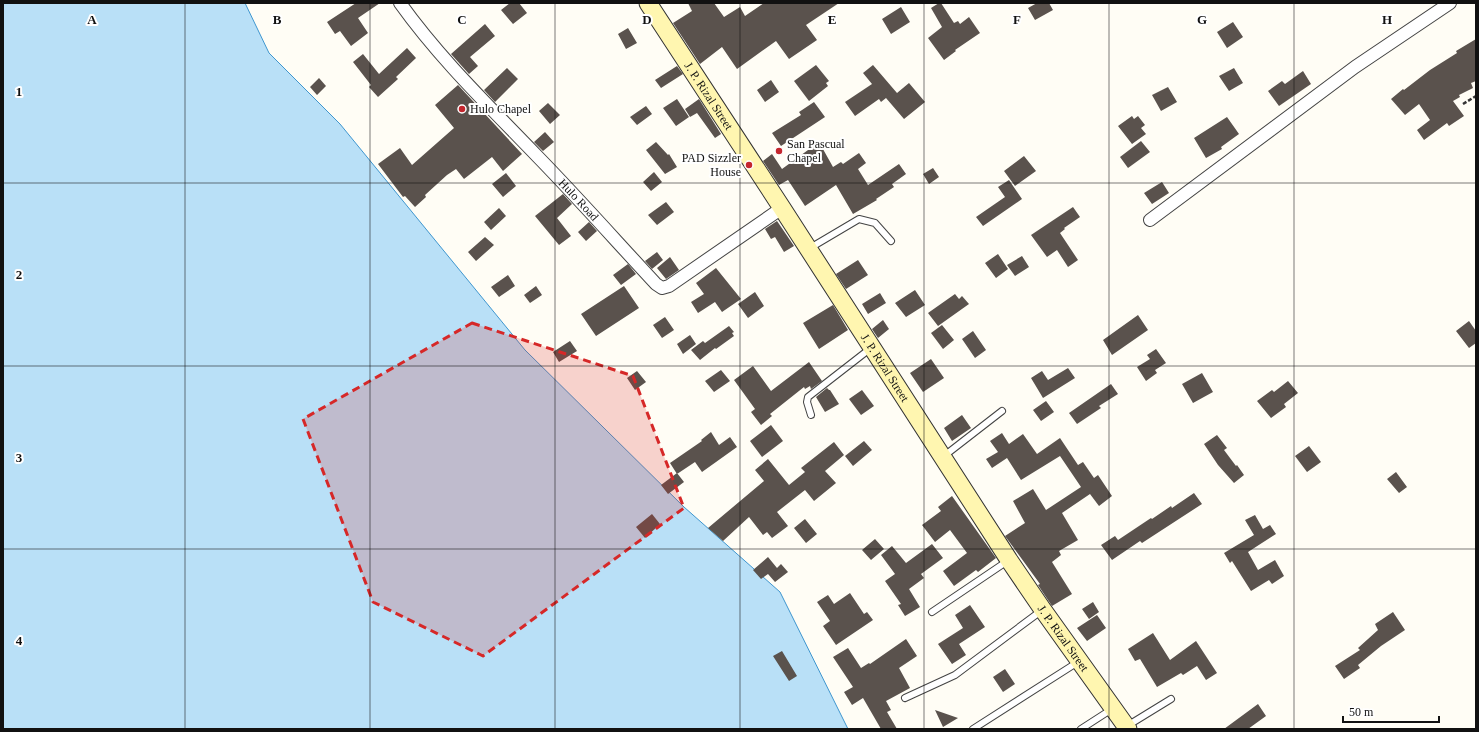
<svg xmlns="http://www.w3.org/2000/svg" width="1479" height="732" viewBox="0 0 1479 732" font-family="'Times New Roman',serif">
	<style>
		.water { fill: #b9e0f7; stroke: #3f96cf }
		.building { fill: #5a524d }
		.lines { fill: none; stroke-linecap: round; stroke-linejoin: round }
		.lane-casing { stroke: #444; stroke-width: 8 }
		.street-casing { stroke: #444; stroke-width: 14 }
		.secondary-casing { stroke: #333; stroke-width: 19 }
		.path { stroke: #333; stroke-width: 2.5; stroke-dasharray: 4 2; stroke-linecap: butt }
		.lane { stroke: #fff; stroke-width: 6 }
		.street { stroke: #fff; stroke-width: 12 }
		.secondary { stroke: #fff6b0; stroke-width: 17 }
		.marked { fill: #d62828; fill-opacity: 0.2; stroke: #d62828; stroke-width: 3; stroke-dasharray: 8 5; stroke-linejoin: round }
		.grid { fill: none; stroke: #111; stroke-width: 1; stroke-opacity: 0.55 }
		.poi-dot { fill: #c4262e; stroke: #fff; stroke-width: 1.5 }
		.labels { text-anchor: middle; stroke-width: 4; stroke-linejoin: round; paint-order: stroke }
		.street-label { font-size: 12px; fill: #111; stroke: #fff }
		.poi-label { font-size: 12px; fill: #111; stroke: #fff; text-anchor: start }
		.grid-label { font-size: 13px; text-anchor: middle; font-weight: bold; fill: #111; stroke: #fff; stroke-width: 4; stroke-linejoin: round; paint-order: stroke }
	</style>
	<rect width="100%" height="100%" fill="#fffdf5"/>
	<!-- water -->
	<path class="water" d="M3 3H245L269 53 340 124 525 350 684 507 780 592 848 729H3Z"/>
	<!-- building -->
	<path class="building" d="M356 3H380L358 18 368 33 351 46 340 31 335 34 327 22Z
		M510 3H519L527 13 513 24 501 10Z
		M688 3H714L724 17 740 7 745 16 764 3H839L806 25 817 40 789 59 776 41 737 69 722 47 700 64 673 23 692 11Z
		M939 3H941L954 23 958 21 960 24 969 17 980 33 955 50 956 51 944 60 928 38 942 27 931 8Z
		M1037 3H1049L1053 10 1035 20 1028 8Z
		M901 7 910 22 891 34 882 19Z
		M1233 22 1243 37 1227 48 1217 32Z
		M485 24 495 36 470 57 478 66 469 74 451 54Z
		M628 28 637 43 626 49 618 34Z
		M1476 39V81L1471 83 1473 88 1459 95 1460 97 1453 101 1464 116 1449 126 1447 123 1424 140 1417 130 1430 120 1419 104 1405 115 1391 99 1403 89 1404 90 1430 70 1457 53 1456 51Z
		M407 48 416 58 396 77 398 79 378 97 369 87 371 85 353 62 363 54 379 74Z
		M816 65 829 81 826 83 828 86 809 101 794 81Z
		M873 65 897 93 909 83 925 102 904 119 886 98 881 102 879 99 855 116 845 102 872 84 863 73Z
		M677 66 683 74 661 88 655 80Z
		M507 68 518 79 495 102 484 90Z
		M1234 68 1243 83 1229 91 1219 76Z
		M1303 71 1311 84 1279 106 1268 91 1282 81 1285 84Z
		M319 78 326 86 317 95 310 87Z
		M771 80 779 92 765 102 757 90Z
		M458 85 522 154 503 171 492 157 464 179 456 169 447 175 425 195 426 197 415 207 405 196 403 197 378 164 400 148 412 165 454 128 435 105Z
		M1168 87 1177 102 1161 111 1152 95Z
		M677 99 689 117 676 126 663 108Z
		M699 99 721 134 715 138 697 113 690 117 685 109Z
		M814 102 825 117 781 146 772 133 801 115 799 112Z
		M548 103 560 115 550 124 539 111Z
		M646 106 652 114 637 125 630 117Z
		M1132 116 1134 119 1138 116 1145 125 1141 128 1146 134 1132 144 1118 126Z
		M1227 117 1239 134 1221 147 1222 149 1206 158 1194 138Z
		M545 132 554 142 543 151 534 142Z
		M1141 141 1150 152 1128 168 1120 157Z
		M656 142 668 155 669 154 677 167 665 174 646 150Z
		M819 142 833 167 841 162 843 164 859 153 866 163 858 169 868 185 899 164 906 174 892 184 894 187 876 199 877 200 853 214 836 185 805 206 788 180 779 185 763 161 772 154 782 169Z
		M1024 156 1036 171 1015 186 1004 171Z
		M933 168 939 177 929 184 923 174Z
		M654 172 662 182 651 191 643 182Z
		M506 173 516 186 503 197 492 184Z
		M1009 180 1022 199 983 226 976 217 1005 197 998 187Z
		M1162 182 1169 193 1152 204 1144 193Z
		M563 194 572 204 557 218 571 236 559 245 535 216Z
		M666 202 674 212 657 225 648 215Z
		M1073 207 1080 217 1064 228 1065 229 1060 233 1078 260 1068 267 1057 250 1047 257 1031 235Z
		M499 208 506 216 491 230 484 222Z
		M777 221 794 246 784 252 775 237 771 239 765 229Z
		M589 222 597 231 586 241 578 232Z
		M485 237 494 245 476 261 468 252Z
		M657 252 663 260 652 269 645 261Z
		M998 254 1008 269 996 278 985 263Z
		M1022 256 1029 267 1015 276 1007 265Z
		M670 257 679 270 666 279 657 268Z
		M858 260 868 275 846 289 836 274Z
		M628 264 636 274 621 285 613 275Z
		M716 268 741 299 722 312 715 302 698 313 691 302 704 294 696 283Z
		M508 275 515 286 499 297 491 287Z
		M536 286 542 295 530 303 524 295Z
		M624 286 639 308 596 336 581 314Z
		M915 290 925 305 906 317 895 303Z
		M755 292 764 306 748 318 738 304Z
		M880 293 886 303 868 314 862 304Z
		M955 294 959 299 962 296 969 304 938 326 928 313Z
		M833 305 848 330 819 349 803 323Z
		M1138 315 1148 330 1112 355 1103 340Z
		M665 317 674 330 662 338 653 325Z
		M883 320 889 329 878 338 872 329Z
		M1469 321 1476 331V343L1469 348 1456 331Z
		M942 325 954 340 943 349 931 333Z
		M729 326 734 332 732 333 734 336 716 349 715 348 700 360 691 350 703 341 705 343Z
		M973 331 986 350 975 358 962 339Z
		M690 335 696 344 683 354 677 344Z
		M570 341 577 351 559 362 553 352Z
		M1156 349 1166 363 1155 370 1157 373 1146 381 1137 367 1150 359 1147 355Z
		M931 359 944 378 923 392 910 373Z
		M809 362 822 381 811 389 810 386 805 389 804 387 770 414 772 416 761 425 751 412 755 409 734 380 753 366 771 391Z
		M1068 368 1075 378 1043 398 1031 378 1042 371 1048 380Z
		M721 370 730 381 714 392 705 381Z
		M637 371 646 382 635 390 627 378Z
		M1202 373 1213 392 1193 403 1182 384Z
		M1288 381 1298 393 1284 404 1286 407 1271 418 1257 401 1272 390 1274 392Z
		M1111 384 1118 394 1099 406 1101 408 1077 424 1069 413Z
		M827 388 829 390H830L839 404 825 412 816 397Z
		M862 390 874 406 861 415 849 399Z
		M1046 401 1054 412 1041 421 1033 410Z
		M962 415 971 428 952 441 944 428Z
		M771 425 783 441 762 457 750 441Z
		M711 432 719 445 730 437 737 447 702 472 695 462 677 474 670 463 702 441 701 440Z
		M1002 433 1009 444 1023 434 1037 454 1060 438 1078 465 1083 462 1094 478 1098 475 1112 496 1099 506 1090 494 1062 513 1078 540 1059 551 1061 555 1052 562 1072 594 1052 606 1038 585 1040 584 1005 536 1025 523 1013 501 1033 489 1046 510 1081 487 1060 456 1021 480 1007 458 992 468 986 459 998 452 990 441Z
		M1217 435 1227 448 1224 450 1236 466 1237 465 1244 475 1234 483 1218 465 1204 444Z
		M864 441 872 450 853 466 845 456Z
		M834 442 844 455 825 471 836 483 814 501 805 490 777 512 788 526 772 538 767 532 763 535 749 517 723 541 708 528 764 481 755 470 768 459 789 485 805 472 801 468Z
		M1309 446 1321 462 1307 472 1295 456Z
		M1396 472 1407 487 1399 493 1387 479Z
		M677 473 684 482 668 494 661 485Z
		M1194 493 1202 504 1142 543 1140 541 1112 560 1101 545 1115 536 1118 540 1151 518 1152 519 1171 506 1172 508Z
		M952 496 996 558 978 572 976 570 954 586 943 571 967 553 950 530 935 542 922 525 941 511 938 507Z
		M652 514 660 524 645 538 636 527Z
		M1255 515 1263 529 1270 525 1276 534 1248 552 1258 570 1275 560 1284 576 1272 584 1269 580 1251 591 1232 561 1230 563 1224 553 1254 535 1245 520Z
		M805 519 817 534 806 543 794 528Z
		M875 539 884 549 871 560 862 550Z
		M932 544 943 558 921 574 924 578 909 589 920 607 905 616 898 605 901 604 885 581 895 574 881 555 892 546 906 563Z
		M768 557 777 568 781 564 788 572 775 582 768 574 761 579 753 570Z
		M850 593 864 614 867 612 873 620 836 645 823 626 830 621 817 602 828 595 834 604Z
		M1093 602 1099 612 1089 619 1082 609Z
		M970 605 985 627 959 644 966 655 952 664 938 644 963 628 955 615Z
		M1393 612 1405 630 1381 646 1358 665 1360 668 1344 679 1335 666 1360 650 1358 648 1378 630 1375 624Z
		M1097 615 1106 628 1087 641 1077 628Z
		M1153 633 1170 660 1196 641 1217 673 1206 680 1197 666 1183 675 1181 673 1157 687 1140 659 1135 661 1128 649Z
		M906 639 917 656 899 668 910 688 886 701 891 710 887 712 897 729H881L863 698 852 705 844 692 853 687 833 657 848 648 861 668 869 663 870 664Z
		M782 651 797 676 789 681 773 656Z
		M1005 669 1015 684 1003 692 993 677Z
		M1258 704 1266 716 1248 729H1224Z
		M935 710 958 718 943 727Z"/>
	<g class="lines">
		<!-- lane casing -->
		<g class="lane-casing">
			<path id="lane" d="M810 248 859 219 875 223 891 241
				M811 415 807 402 808 397 871 348
				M944 456 1002 411
				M932 612 1009 560
				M905 698 955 675 1041 611
				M1127 726 1171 699
				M973 729 1078 662
				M1081 729 1112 709"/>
		</g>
		<!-- street casing -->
		<g class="street-casing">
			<g id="street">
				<path id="s1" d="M400 3C440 59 490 107 538 157 578 198 617 242 656 284L662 288 669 286 782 208"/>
				<path d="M1150 220 1355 67 1450 3"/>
			</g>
		</g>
		<!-- secondary casing -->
		<g class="secondary-casing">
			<g id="secondary">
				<path id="s2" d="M648 3 782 208 1009 560 1043 610 1128 729"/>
			</g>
		</g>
		<!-- path -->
		<path class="path" d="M1463 104 1476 96"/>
		<!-- lane -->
		<use href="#lane" class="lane"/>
		<!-- street -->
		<use href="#street" class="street"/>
		<!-- secondary -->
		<use href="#secondary" class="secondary"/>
	</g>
	<!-- marked area -->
	<path class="marked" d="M472 323 633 376 684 508 483 656 373 602 303 419Z"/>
	<!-- grid -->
	<path class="grid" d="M185 3V729M370 3V729M555 3V729M740 3V729M924 3V729M1109 3V729M1294 3V729M3 183H1476M3 366H1476M3 549H1476"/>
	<!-- markers -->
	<g class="poi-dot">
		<circle cx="462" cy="109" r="4"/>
		<circle cx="779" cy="151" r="4"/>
		<circle cx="749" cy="165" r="4"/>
	</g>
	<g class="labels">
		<!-- street labels -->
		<g class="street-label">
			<text dy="4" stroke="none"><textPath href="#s2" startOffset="111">J. P. Rizal Street</textPath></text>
			<text dy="4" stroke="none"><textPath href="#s1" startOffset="266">Hulo Road</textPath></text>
			<text dy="4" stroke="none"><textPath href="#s2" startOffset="435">J. P. Rizal Street</textPath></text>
			<text dy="4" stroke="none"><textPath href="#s2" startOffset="759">J. P. Rizal Street</textPath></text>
		</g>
		<!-- poi labels -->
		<g class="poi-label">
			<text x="470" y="113">Hulo Chapel</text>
			<text x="787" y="148">San Pascual<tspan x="787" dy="14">Chapel</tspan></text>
			<text x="741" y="162" text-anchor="end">PAD Sizzler<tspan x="741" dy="14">House</tspan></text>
		</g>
	</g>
	<g class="grid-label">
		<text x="92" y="24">A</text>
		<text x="277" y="24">B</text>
		<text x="462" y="24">C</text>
		<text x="647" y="24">D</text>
		<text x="832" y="24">E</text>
		<text x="1017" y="24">F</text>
		<text x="1202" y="24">G</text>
		<text x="1387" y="24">H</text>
		<text x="19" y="96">1</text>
		<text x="19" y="279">2</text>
		<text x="19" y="462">3</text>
		<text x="19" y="645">4</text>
	</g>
	<!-- border -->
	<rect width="1479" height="732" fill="none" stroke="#111111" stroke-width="8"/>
	<!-- scale -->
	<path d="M1343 716v6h96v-6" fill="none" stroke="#111111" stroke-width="2"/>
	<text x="1349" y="716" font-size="12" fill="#111111" stroke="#ffffff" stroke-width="3" paint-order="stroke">50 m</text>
</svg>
